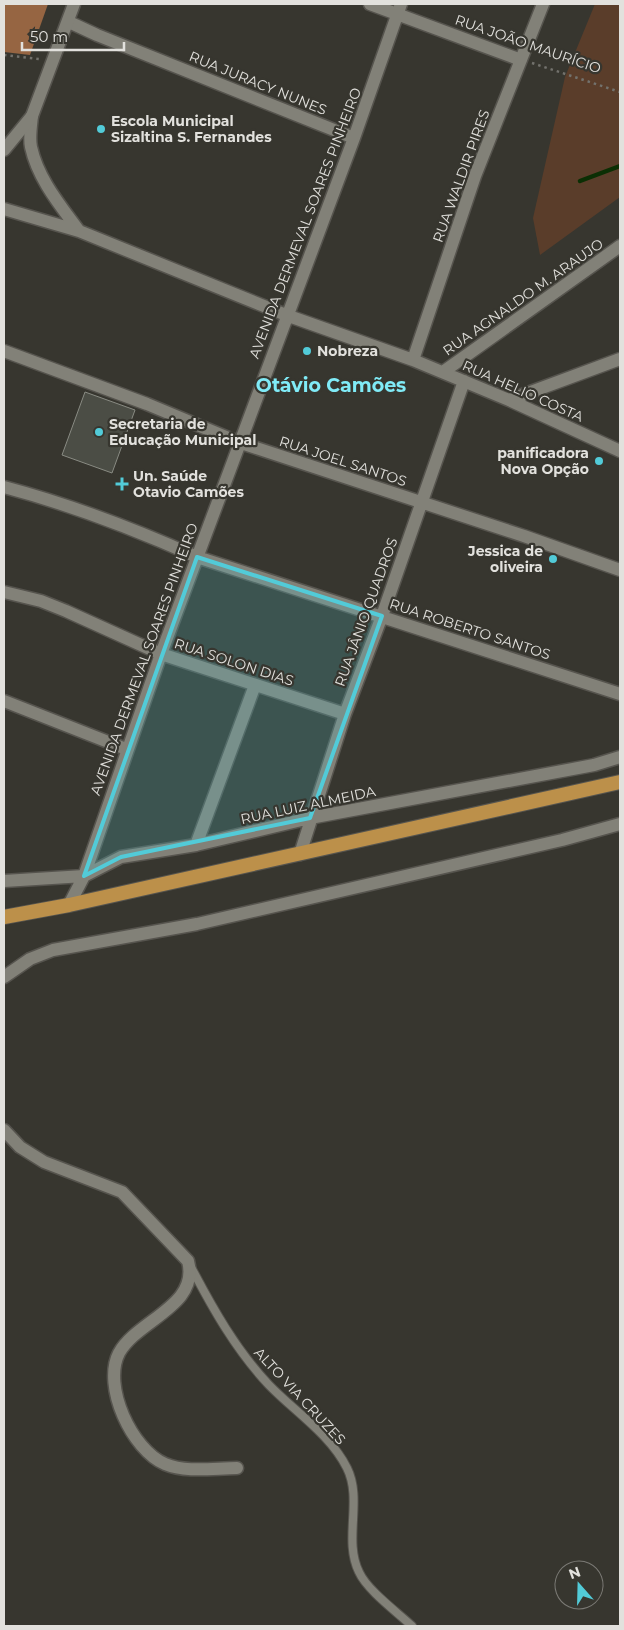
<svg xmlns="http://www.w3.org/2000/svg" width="624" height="1630" viewBox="0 0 624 1630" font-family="Montserrat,sans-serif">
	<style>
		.green { fill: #5a3d2a }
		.forest { fill: #966542 }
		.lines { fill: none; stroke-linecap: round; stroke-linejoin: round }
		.stream { stroke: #0b2f04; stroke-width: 4.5 }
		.building { fill: #4b4d45; stroke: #898b83 }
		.service-casing { stroke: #56544e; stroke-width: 10 }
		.minor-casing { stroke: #56544e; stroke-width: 15 }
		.tertiary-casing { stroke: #56544e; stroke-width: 15 }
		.trunk-casing { stroke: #56544e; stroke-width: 16 }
		.path { stroke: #73726d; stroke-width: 2.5; stroke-dasharray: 2.5 4; stroke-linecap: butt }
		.service { stroke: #828178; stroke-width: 8 }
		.minor { stroke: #828178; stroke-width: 12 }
		.tertiary { stroke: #828178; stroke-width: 12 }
		.trunk { stroke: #bc904a; stroke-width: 14 }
		.marked { fill: #52cbd8; fill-opacity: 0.2; stroke: #52cbd8; stroke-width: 4; stroke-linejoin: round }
		.poi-dot { fill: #52cbd8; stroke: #37362f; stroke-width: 2 }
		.labels { text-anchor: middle; stroke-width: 4.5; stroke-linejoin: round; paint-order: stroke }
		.street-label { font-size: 14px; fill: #e2e1dd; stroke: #37362f }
		.poi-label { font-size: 14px; font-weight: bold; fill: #e2e1dd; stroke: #37362f; text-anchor: start }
		.district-label { font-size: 19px; font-weight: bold; fill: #80ebf7; stroke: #37362f }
	</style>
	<rect width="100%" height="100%" fill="#37362f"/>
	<!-- green -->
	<path class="green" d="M595 4H620V197L540 255 533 218 565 77Z"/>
	<!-- forest -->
	<path class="forest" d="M4 4H48L30 55 4 52Z"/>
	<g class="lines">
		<!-- stream -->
		<path class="stream" d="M580 181 620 166"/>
	</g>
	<!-- building -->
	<path class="building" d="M85 392 135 410 112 473 62 455Z"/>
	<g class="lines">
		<!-- service casing -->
		<g class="service-casing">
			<path id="service" d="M191 1267C213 1309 236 1350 269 1385 294 1411 330 1434 347 1468 363 1500 343 1540 359 1572 367 1590 397 1612 412 1626"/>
		</g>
		<!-- minor casing -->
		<g class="minor-casing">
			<path id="minor" d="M370 4 521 60
				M69 22 97 35 354 138
				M32 116C31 126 29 138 31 147 38 179 60 205 79 231
				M4 209 79 231 286 315 413 360 509 400 620 451
				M4 351 147 404 238 442 524 536 620 570
				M413 360 475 176 543 4
				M443 372 620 246
				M509 400 620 359
				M4 487C72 505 132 528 197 557L620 694
				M4 592 41 601 66 611 161 654 345 714
				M4 701 126 749
				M196 845 255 685
				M300 854 345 714 382 616 464 381
				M4 881 84 876 121 857 196 845 310 818 594 765 620 757
				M69 905 84 876 161 654 354 138 401 4
				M4 977 30 959 53 950 197 924 562 840 620 824
				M4 1130 20 1147 44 1162 122 1192 188 1261C200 1306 137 1320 119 1353 102 1386 132 1450 165 1464 186 1473 215 1468 237 1468"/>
		</g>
		<!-- tertiary casing -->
		<g class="tertiary-casing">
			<path id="tertiary" d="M4 150 32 116 74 4"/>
		</g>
		<!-- trunk casing -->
		<g class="trunk-casing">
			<path id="trunk" d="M4 917 69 905 620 782"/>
		</g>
		<!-- path -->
		<path class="path" d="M4 55 39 59
			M532 63 620 92"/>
		<!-- service -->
		<use href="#service" class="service"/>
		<!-- minor -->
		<use href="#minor" class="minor"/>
		<!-- tertiary -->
		<use href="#tertiary" class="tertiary"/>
		<!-- trunk -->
		<use href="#trunk" class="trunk"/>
	</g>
	<!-- marked area -->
	<path class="marked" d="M197 557 382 616 310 818 121 857 84 876Z"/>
	<!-- markers -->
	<g class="poi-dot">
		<circle cx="101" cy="129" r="5"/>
		<circle cx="307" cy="351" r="5"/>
		<circle cx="99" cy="432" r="5"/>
		<circle cx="599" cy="461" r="5"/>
		<path d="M119.5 476.5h5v5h5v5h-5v5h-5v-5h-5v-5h5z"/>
		<circle cx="553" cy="559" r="5"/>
	</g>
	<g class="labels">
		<!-- street labels -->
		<g class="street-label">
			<text transform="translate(528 44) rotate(19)" y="5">RUA JOÃO MAURÍCIO</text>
			<text transform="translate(258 83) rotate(22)" y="5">RUA JURACY NUNES</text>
			<text transform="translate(461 176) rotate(-70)" y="5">RUA WALDIR PIRES</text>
			<text transform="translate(305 223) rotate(-69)" y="5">AVENIDA DERMEVAL SOARES PINHEIRO</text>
			<text transform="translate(523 297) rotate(-35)" y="5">RUA AGNALDO M. ARAUJO</text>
			<text transform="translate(523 391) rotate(24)" y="5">RUA HELIO COSTA</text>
			<text transform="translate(343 461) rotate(18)" y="5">RUA JOEL SANTOS</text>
			<text transform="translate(366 612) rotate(-70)" y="5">RUA JÂNIO QUADROS</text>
			<text transform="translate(470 629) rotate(18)" y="5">RUA ROBERTO SANTOS</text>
			<text transform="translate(144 659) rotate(-70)" y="5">AVENIDA DERMEVAL SOARES PINHEIRO</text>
			<text transform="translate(234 662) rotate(18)" y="5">RUA SOLON DIAS</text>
			<text transform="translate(308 805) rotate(-12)" y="5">RUA LUIZ ALMEIDA</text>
			<text transform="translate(300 1396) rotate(47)" y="5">ALTO VIA CRUZES</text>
		</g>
		<!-- poi labels -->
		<g class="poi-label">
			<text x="111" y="126">Escola Municipal<tspan x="111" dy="16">Sizaltina S. Fernandes</tspan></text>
			<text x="317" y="356">Nobreza</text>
			<text x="109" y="429">Secretaria de<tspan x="109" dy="16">Educação Municipal</tspan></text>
			<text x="589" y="458" text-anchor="end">panificadora<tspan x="589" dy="16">Nova Opção</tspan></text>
			<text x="133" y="481">Un. Saúde<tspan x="133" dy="16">Otavio Camões</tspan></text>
			<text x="543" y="556" text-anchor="end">Jessica de<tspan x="543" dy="16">oliveira</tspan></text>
		</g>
		<!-- district labels -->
		<g class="district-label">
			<text x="331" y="392">Otávio Camões</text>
		</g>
	</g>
	<!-- border -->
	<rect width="624" height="1630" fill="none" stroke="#e2e1dd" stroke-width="10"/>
	<!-- north arrow -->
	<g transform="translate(579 1585) rotate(340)"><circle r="24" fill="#37362f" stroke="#7b7a75"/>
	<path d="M0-4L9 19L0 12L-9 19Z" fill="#52cbd8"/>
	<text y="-8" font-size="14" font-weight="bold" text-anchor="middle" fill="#e2e1dd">N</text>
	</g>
	<!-- scale -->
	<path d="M22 42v8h102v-8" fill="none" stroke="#e2e1dd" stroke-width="2.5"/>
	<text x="30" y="42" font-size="15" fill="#e2e1dd" stroke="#37362f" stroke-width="4" paint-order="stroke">50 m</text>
</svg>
